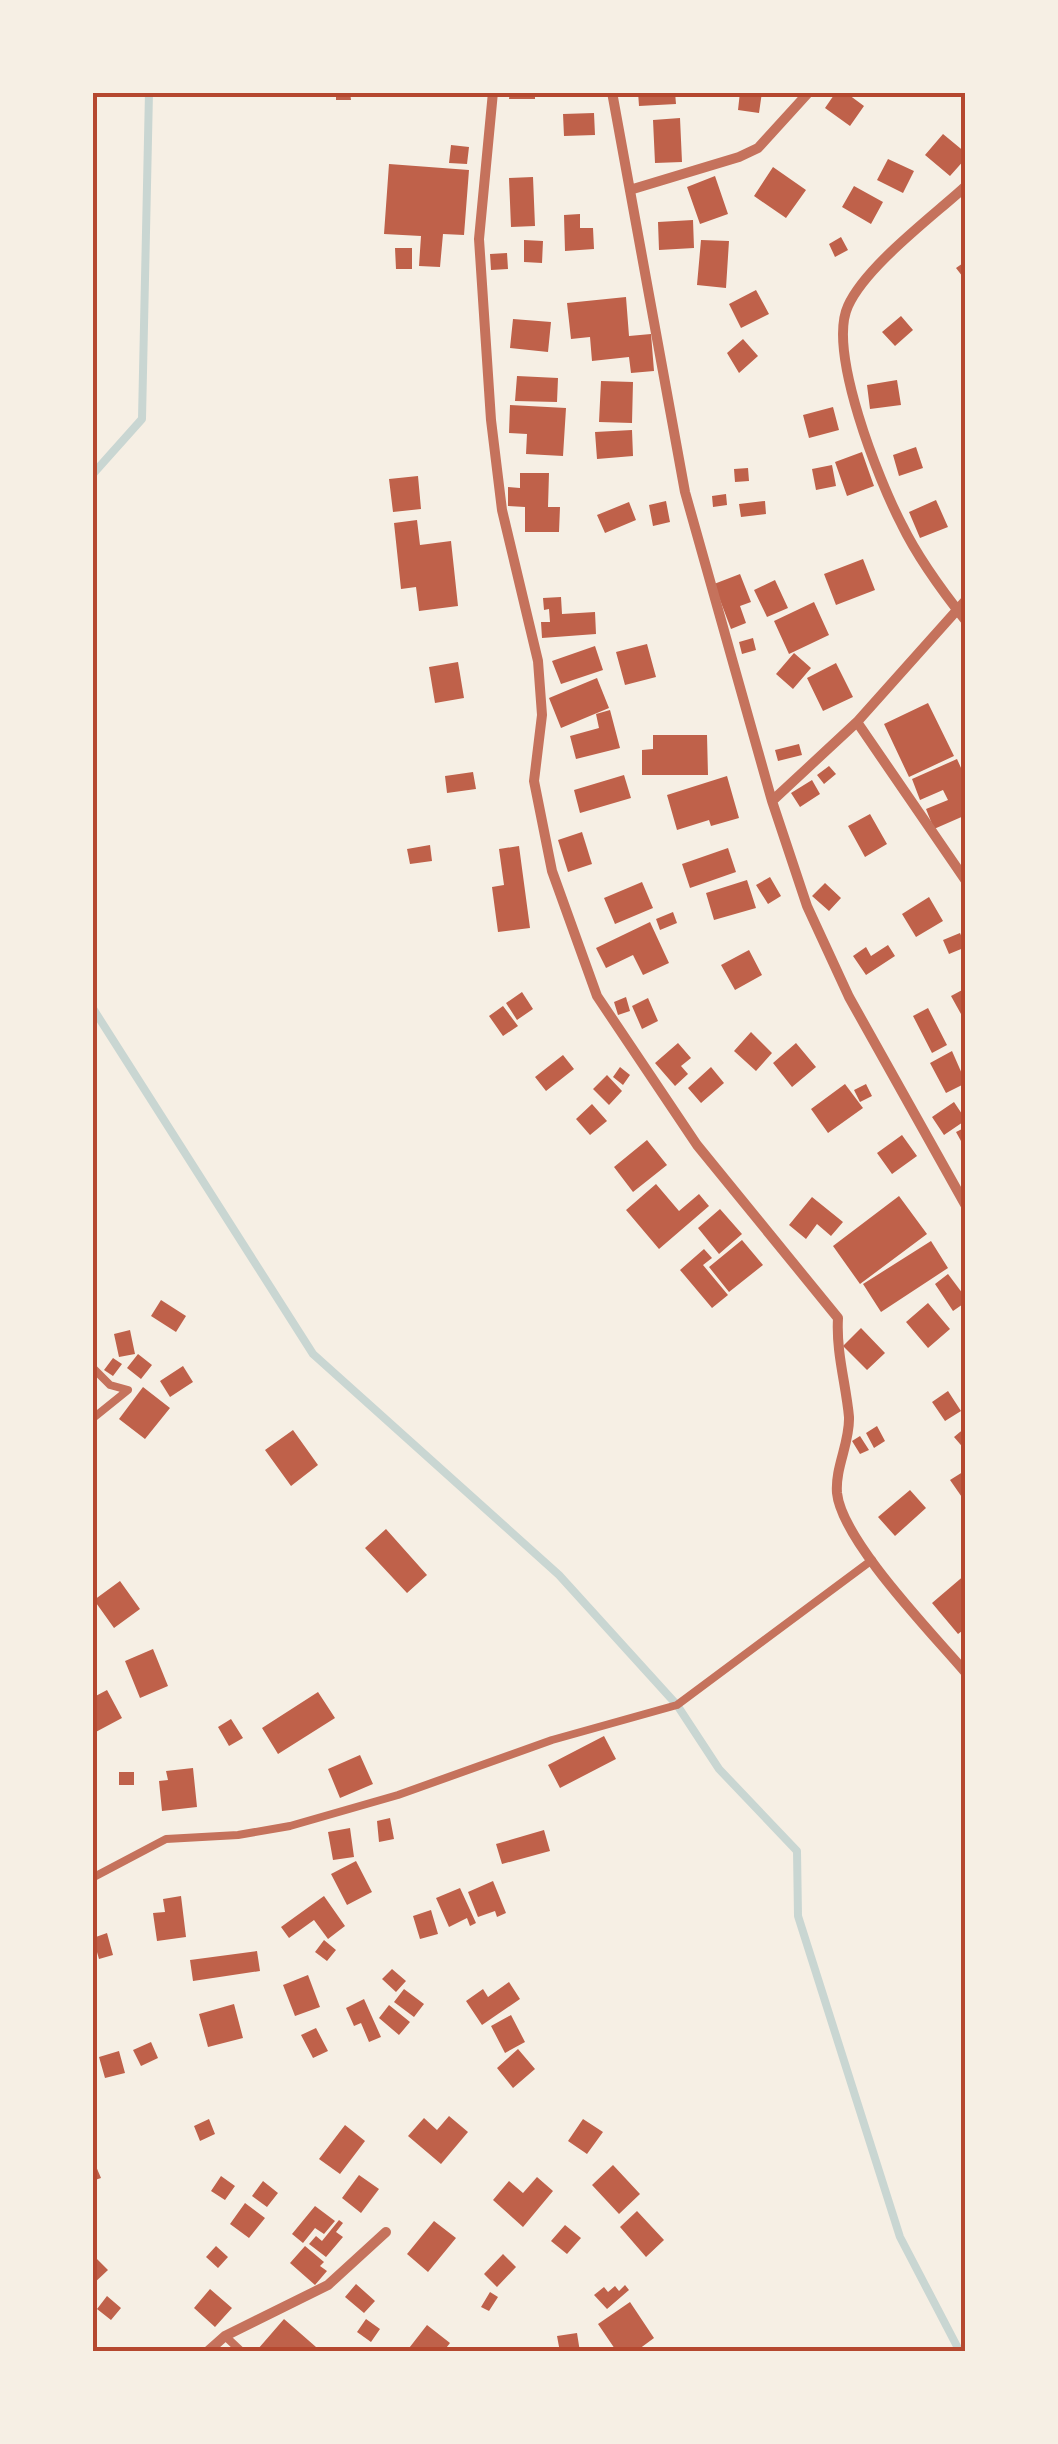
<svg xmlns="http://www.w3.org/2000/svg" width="1058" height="2444" viewBox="0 0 1058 2444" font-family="Figtree,sans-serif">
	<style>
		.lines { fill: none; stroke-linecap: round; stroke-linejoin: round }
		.stream { stroke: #c9d6d2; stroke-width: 8 }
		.building { fill: #bf614a }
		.service { stroke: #c5725c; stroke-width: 8 }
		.minor { stroke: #c5725c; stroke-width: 10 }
		.neatline { fill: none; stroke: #b5482f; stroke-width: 4 }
	</style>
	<rect width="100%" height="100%" fill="#f6efe4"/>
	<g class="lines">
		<!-- stream -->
		<path class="stream" d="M92 475 142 419 149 92
			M92 1007 313 1354 559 1575 677 1705 719 1769 797 1851 798 1916 900 2237 960 2352"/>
	</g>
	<!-- building -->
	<path class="building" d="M336 92H350L351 100H336Z
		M510 92H535V99H509Z
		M638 92H675L676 104 639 106Z
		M740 92H762L759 113 738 110Z
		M836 92H845L864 106 850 126 825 108Z
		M594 113 595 135 564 136 563 114Z
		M680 118 682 162 655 163 653 120Z
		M943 134 966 153V158L950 176 925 155Z
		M451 145 469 147 467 164 449 163Z
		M888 159 914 171 903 193 877 180Z
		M389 164 469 170 464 235 443 234 440 267 419 266 421 236 384 234Z
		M773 167 806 190 786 218 754 196Z
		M715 176 728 214 700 224 687 187Z
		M533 177 535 226 511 227 509 178Z
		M854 186 883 202 871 224 842 207Z
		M580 214V228H593L594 249 565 251 564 215Z
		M693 220 694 248 659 250 658 222Z
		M841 237 848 250 835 257 829 244Z
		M524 240 543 241 542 263 524 262Z
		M701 240 729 241 726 288 697 285Z
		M395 248H412V269H396Z
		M507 253 508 269 491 270 490 254Z
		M966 261V281L956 268Z
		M756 290 769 314 741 328 729 304Z
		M626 297 629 336 651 334 654 371 631 373 629 357 592 361 590 337 571 339 567 303Z
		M901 316 913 330 895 346 882 332Z
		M513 319 551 322 548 352 510 348Z
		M743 339 758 356 739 373 727 353Z
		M517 376 558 378 557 402 515 401Z
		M897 380 901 405 870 409 867 385Z
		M601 381 633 382 632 423 599 422Z
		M510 405 566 408 563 456 526 454 527 434 509 433Z
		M833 407 839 430 809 438 803 415Z
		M632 430 633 456 597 459 595 432Z
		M916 447 923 468 899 476 893 455Z
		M862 452 874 486 847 496 835 462Z
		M832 465 836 486 816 490 812 469Z
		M748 468 749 481 735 482 734 469Z
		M520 473H549L548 507H560L559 532H525V507L508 506V487L520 488Z
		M418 476 421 509 393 512 389 479Z
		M726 494 727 505 713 507 712 496Z
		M936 500 948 527 920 538 909 512Z
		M666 501 670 522 653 526 649 505Z
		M765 501 766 514 741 517 739 504Z
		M629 502 636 520 605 533 597 515Z
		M417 520 420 545 451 541 458 606 419 611 416 587 401 589 394 523Z
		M863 559 875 590 836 605 824 574Z
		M740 574 751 602 740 606 746 623 731 629 714 584Z
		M775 580 788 608 767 617 754 590Z
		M561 597 562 614 595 612 596 634 542 638 541 622H550L549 609 544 610 543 598Z
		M814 602 829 635 789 654 774 621Z
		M753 638 756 650 742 654 739 642Z
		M647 644 656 677 625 685 616 652Z
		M595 646 603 670 561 684 552 661Z
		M794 653 811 668 793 689 776 674Z
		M458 662 464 698 435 703 429 667Z
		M836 663 853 697 823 711 807 678Z
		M597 678 609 708 561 728 549 698Z
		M928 703 954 756 909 777 884 724Z
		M610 710 620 748 576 759 570 736 599 728 596 714Z
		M653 735H707L708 775H642V750L653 749Z
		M799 744 802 755 778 761 775 750Z
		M957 759 966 779V815L934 829 926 809 948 800 943 790 920 800 912 779Z
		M829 766 836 774 824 784 817 775Z
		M473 772 476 789 447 793 445 776Z
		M624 775 631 798 580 813 574 790Z
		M727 776 739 818 711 826 709 820 677 830 667 795Z
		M812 780 820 794 800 807 791 793Z
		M870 814 887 844 865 857 848 826Z
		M582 832 592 864 568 872 558 840Z
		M430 845 432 861 410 864 407 849Z
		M519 846 530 928 498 932 492 887 504 885 499 849Z
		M728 848 736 872 690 888 682 864Z
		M770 877 781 896 768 904 756 885Z
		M747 880 756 908 714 920 706 893Z
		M642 882 653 908 615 924 604 898Z
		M825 883 841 898 829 911 812 896Z
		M929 897 943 921 916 937 902 914Z
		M673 912 677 923 660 930 656 919Z
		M650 922 669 963 643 975 633 955 606 968 596 948Z
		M960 933 966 947 949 954 943 940Z
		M888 945 895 956 866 975 853 956 866 947 871 956Z
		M749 950 762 975 735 990 721 965Z
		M966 988V1023L951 996Z
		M522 992 533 1009 517 1020 506 1003Z
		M626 997 630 1011 618 1015 614 1002Z
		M648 998 658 1021 642 1029 632 1006Z
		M503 1006 518 1026 503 1036 489 1016Z
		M928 1008 947 1045 932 1053 913 1016Z
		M751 1032 772 1053 756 1071 734 1051Z
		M678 1043 691 1058 681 1066 688 1074 675 1086 655 1063Z
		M796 1043 816 1067 792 1087 773 1063Z
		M952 1051 966 1083 946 1093 930 1063Z
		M563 1055 574 1069 546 1091 535 1077Z
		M620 1067 630 1075 623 1085 613 1077Z
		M711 1067 724 1083 701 1103 688 1088Z
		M607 1075 622 1091 609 1105 593 1089Z
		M845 1084 863 1108 828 1133 811 1109Z
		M866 1084 872 1096 860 1102 854 1090Z
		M954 1102 966 1120 944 1135 932 1117Z
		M592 1104 607 1121 590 1135 576 1119Z
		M966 1127V1150L956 1132Z
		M902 1135 917 1156 892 1174 877 1153Z
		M647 1140 667 1165 633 1192 614 1167Z
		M656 1184 679 1211 699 1194 709 1206 659 1249 626 1210Z
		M899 1196 927 1234 860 1284 833 1246Z
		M812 1197 843 1222 831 1236 817 1224 806 1239 789 1225Z
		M720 1209 742 1234 719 1254 698 1228Z
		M742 1240 763 1265 729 1292 709 1267Z
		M931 1241 948 1268 881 1312 863 1284Z
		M704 1249 712 1258 703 1265 728 1295 712 1308 680 1270Z
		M948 1274 966 1298V1302L953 1311 935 1284Z
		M161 1300 186 1316 176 1332 151 1316Z
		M928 1303 950 1329 928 1348 906 1322Z
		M861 1328 885 1353 867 1370 843 1346Z
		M130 1330 135 1354 119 1357 114 1334Z
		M138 1354 152 1365 141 1379 127 1368Z
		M113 1358 122 1364 113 1376 104 1370Z
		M183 1366 193 1382 170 1397 160 1381Z
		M143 1387 170 1408 145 1439 119 1419Z
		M948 1391 961 1411 945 1421 932 1402Z
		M877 1426 885 1441 874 1448 866 1433Z
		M966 1427V1451L954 1437Z
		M293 1430 318 1465 291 1486 265 1450Z
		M860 1436 869 1450 860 1454 852 1441Z
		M966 1470V1503L950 1480Z
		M910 1490 926 1508 895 1536 878 1517Z
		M386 1529 427 1575 407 1593 365 1548Z
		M966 1574V1628L958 1634 932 1603Z
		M120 1581 140 1609 114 1628 94 1600Z
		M153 1649 168 1686 140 1698 125 1661Z
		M107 1690 122 1718 92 1734V1698Z
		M318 1692 335 1718 278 1754 262 1728Z
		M231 1719 243 1738 229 1746 218 1727Z
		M604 1736 616 1759 560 1788 548 1765Z
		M360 1755 373 1784 340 1798 328 1769Z
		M193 1768 197 1807 162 1811 159 1781 168 1780 166 1771Z
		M119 1772H134V1785H119Z
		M390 1818 394 1839 379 1842 377 1821Z
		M350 1828 354 1857 333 1860 328 1832Z
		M544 1830 550 1851 502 1864 496 1844Z
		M356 1861 372 1892 347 1905 331 1874Z
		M493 1881 506 1913 497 1917 495 1911 478 1917 468 1892Z
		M460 1888 476 1923 470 1926 467 1918 449 1927 436 1898Z
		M181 1896 186 1937 157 1941 153 1913 165 1912 163 1899Z
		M324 1896 345 1926 328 1939 314 1920 289 1938 281 1927Z
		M431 1910 438 1934 420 1939 413 1916Z
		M107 1933 113 1955 99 1959 93 1938Z
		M324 1940 336 1950 327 1961 315 1952Z
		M257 1951 260 1971 193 1981 190 1960Z
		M392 1969 406 1981 396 1992 382 1979Z
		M308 1975 320 2007 295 2016 283 1985Z
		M509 1982 520 1999 482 2025 466 2001 483 1989 488 1997Z
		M404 1989 424 2004 414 2017 394 2002Z
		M364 1999 381 2037 369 2042 361 2023 354 2026 346 2008Z
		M234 2004 243 2038 208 2047 199 2014Z
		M389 2005 410 2022 399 2035 379 2018Z
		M511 2015 525 2042 505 2053 491 2026Z
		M316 2028 328 2051 313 2058 301 2035Z
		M151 2042 158 2058 141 2066 133 2050Z
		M518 2049 535 2069 513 2088 497 2068Z
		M119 2051 125 2073 105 2078 99 2057Z
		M449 2116 468 2132 441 2164 408 2136 424 2118 437 2130Z
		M209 2119 215 2134 200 2141 194 2126Z
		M583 2119 603 2132 587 2154 568 2141Z
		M345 2125 365 2141 340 2174 319 2159Z
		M92 2157 101 2178 92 2181Z
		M613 2165 640 2194 619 2214 592 2185Z
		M359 2175 379 2189 361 2213 342 2198Z
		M221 2176 235 2186 225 2200 211 2191Z
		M537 2177 553 2191 523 2227 493 2200 509 2181 523 2193Z
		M263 2181 278 2193 267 2207 252 2196Z
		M245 2203 265 2218 249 2238 230 2224Z
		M315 2206 335 2221 324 2234 315 2228 303 2243 292 2234Z
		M637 2211 664 2240 646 2257 620 2227Z
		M339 2220 343 2223 336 2232 343 2237 326 2257 309 2244 316 2236 322 2241Z
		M434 2221 456 2238 428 2272 407 2254Z
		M565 2225 581 2238 567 2254 551 2241Z
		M216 2246 228 2257 218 2268 206 2257Z
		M305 2246 324 2262 320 2266 327 2271 315 2285 290 2263Z
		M503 2254 516 2267 497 2287 484 2274Z
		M95 2257 108 2270 92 2285V2260Z
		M356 2284 375 2301 364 2313 345 2297Z
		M625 2285 629 2290 607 2309 594 2295 604 2287 608 2292 615 2286 619 2291Z
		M210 2289 232 2308 215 2327 194 2308Z
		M490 2292 498 2297 489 2311 481 2307Z
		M107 2296 121 2308 111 2320 97 2309Z
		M630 2302 654 2338 635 2352H617L598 2324Z
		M284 2319 316 2347 312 2352H262L258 2349Z
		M366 2319 380 2329 371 2342 357 2332Z
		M427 2325 450 2343 443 2352H406Z
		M577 2333 580 2352H560L557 2336Z"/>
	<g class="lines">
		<!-- service -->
		<path class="service" d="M92 1367 110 1385 128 1390 92 1419
			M92 1878 166 1839 238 1835 290 1826 398 1795 552 1740 677 1705 872 1560
			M225 2336 242 2352"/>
		<!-- minor -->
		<path class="minor" d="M493 92 479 239 491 420 502 510 538 661 542 715 534 781 552 871 597 996 697 1145 838 1318C836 1353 846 1384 849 1417 850 1443 835 1467 837 1493 842 1541 933 1634 966 1673
			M612 92 685 492 772 801 807 906 849 997 966 1206
			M966 186C932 217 866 266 848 306 827 351 879 481 902 525 918 558 943 592 966 621
			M633 189 739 157 758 148 809 92
			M857 722 966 881
			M772 801 857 722 966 600
			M207 2352 225 2336 328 2285 386 2232"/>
	</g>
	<!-- border -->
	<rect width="1058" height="2444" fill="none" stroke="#f6efe4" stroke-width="190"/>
	<rect x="95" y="95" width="868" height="2254" class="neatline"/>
</svg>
